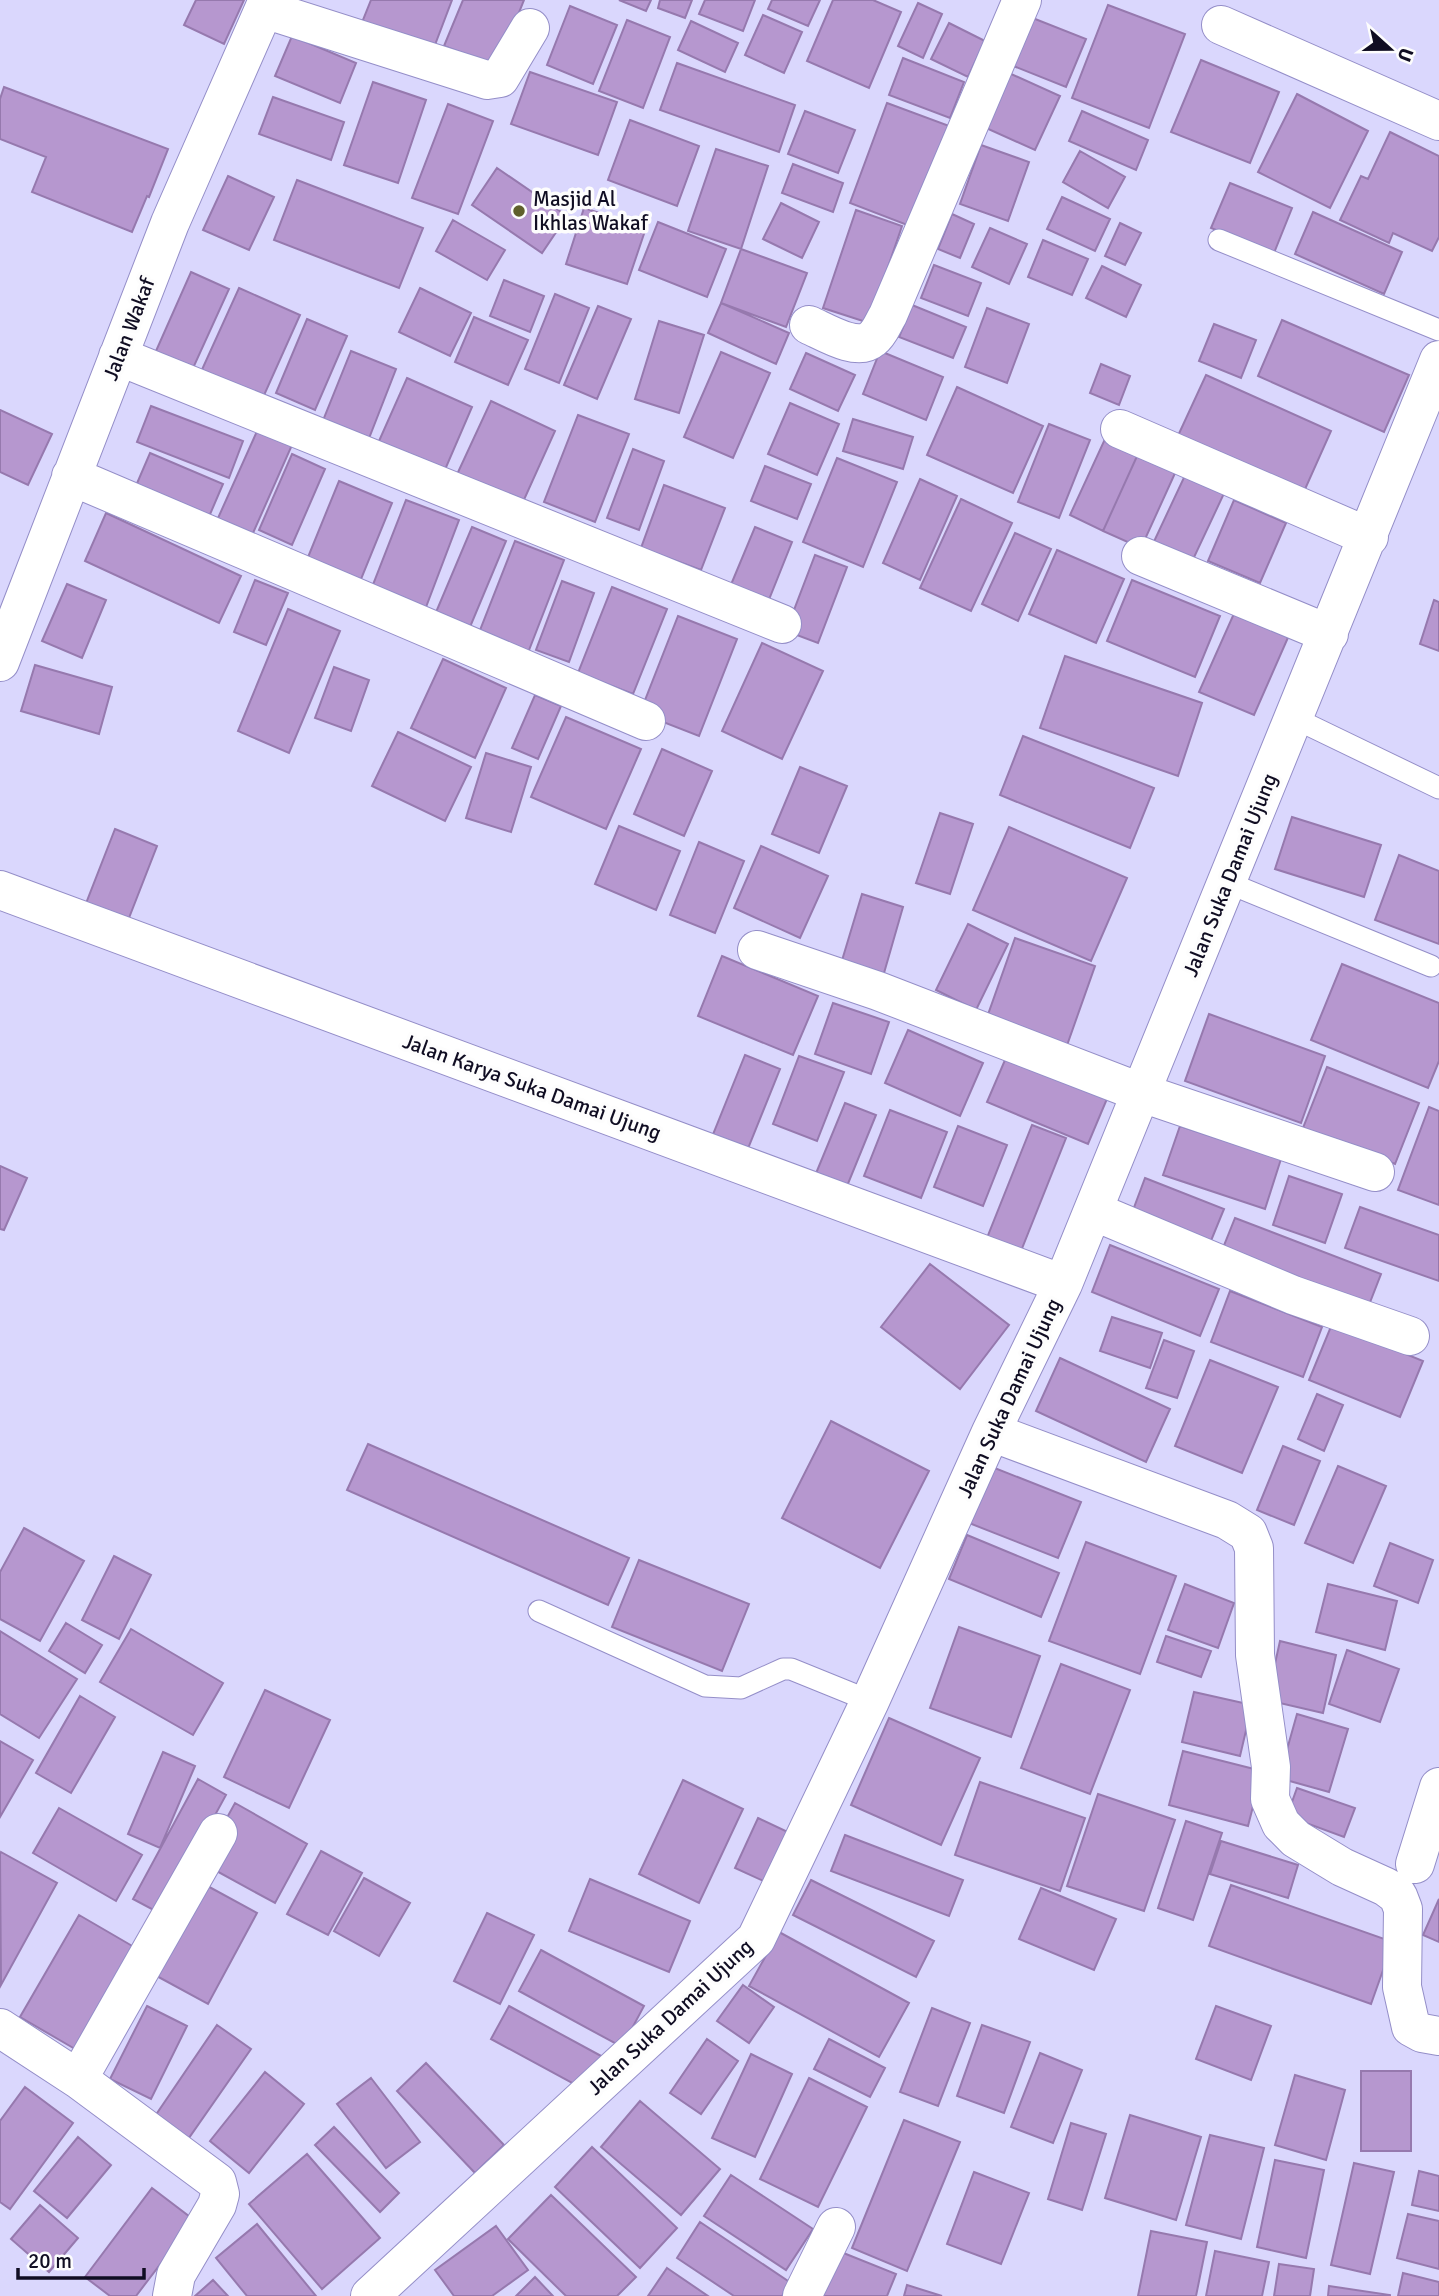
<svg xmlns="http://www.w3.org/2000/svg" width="1439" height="2296" viewBox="0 0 1439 2296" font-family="Signika,sans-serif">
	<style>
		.building { fill: #b697cf; stroke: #9679ae; stroke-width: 2 }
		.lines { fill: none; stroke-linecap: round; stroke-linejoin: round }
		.lane-casing { stroke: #948ec8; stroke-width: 23 }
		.street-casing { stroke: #948ec8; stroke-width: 40 }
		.lane { stroke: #fff; stroke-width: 21 }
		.street { stroke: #fff; stroke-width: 38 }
		.poi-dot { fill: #5f5f2c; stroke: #fdfdfd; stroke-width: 2.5 }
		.labels { text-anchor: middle; stroke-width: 7; stroke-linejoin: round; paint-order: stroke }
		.poi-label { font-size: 21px; fill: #100d22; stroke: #fdfdfd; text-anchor: start }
		.street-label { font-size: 21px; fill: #100d22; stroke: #fdfdfd }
	</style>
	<rect width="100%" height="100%" fill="#dad7fd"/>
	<!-- building -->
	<path class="building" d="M196 0H244L224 44 184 25Z
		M371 0H452L430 58 359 30Z
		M463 0H524L497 67 444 46Z
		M619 0H651L646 11Z
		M660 0H692L685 18 658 8Z
		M705 0H755L743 31 699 14Z
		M772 0H820L808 26 768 9Z
		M833 0H873L901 12 869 88 807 61Z
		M918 3 942 14 923 58 898 46Z
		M1108 5 1185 34 1149 128 1072 98Z
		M570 6 617 25 593 84 547 65Z
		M763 15 802 32 784 73 745 55Z
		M1025 15 1086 39 1066 87 1006 63Z
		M627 20 670 37 643 108 599 91Z
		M691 21 738 43 725 72 678 50Z
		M949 23 985 41 968 77 931 59Z
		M292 36 356 63 340 103 275 76Z
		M903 58 964 82 950 118 889 95Z
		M1201 60 1279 92 1250 163 1171 132Z
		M677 63 795 105 779 152 660 110Z
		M1000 69 1060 96 1035 150 975 123Z
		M530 72 617 102 598 155 511 124Z
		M373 82 426 100 398 183 344 165Z
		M4 87 168 149 149 197 147 196 132 232 32 192 46 157 0 139V99Z
		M1297 94 1368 131 1330 208 1258 172Z
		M273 97 344 122 331 160 259 134Z
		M887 103 952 127 915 228 850 203Z
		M448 104 493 121 458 214 412 198Z
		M805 111 855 130 838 173 788 154Z
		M1082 111 1148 140 1136 170 1069 141Z
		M630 120 699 146 677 206 608 180Z
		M1390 132 1439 156V237L1432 251 1393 233 1389 243 1340 220 1361 176 1368 179Z
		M981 145 1029 162 1008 221 960 204Z
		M716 149 768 166 741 249 688 231Z
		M1080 151 1125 177 1108 208 1063 182Z
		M793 164 843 183 833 212 782 193Z
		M497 168 567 216 542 253 472 205Z
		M228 176 274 197 249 250 203 230Z
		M297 180 423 228 399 288 274 240Z
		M1230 183 1292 208 1274 253 1211 228Z
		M1062 197 1110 219 1095 251 1047 229Z
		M781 203 819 222 802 258 763 239Z
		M584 208 646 228 627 284 566 264Z
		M856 210 902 226 869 323 823 308Z
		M1313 212 1402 252 1384 294 1295 254Z
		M952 214 974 224 960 258 938 249Z
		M453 220 505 250 487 280 436 251Z
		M658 222 726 249 707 297 639 270Z
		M1120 223 1141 233 1125 265 1105 256Z
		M990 228 1027 244 1009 284 972 267Z
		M1043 240 1088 259 1072 295 1028 277Z
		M741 249 807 273 786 327 721 303Z
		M934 265 981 283 968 316 921 298Z
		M1102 266 1141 285 1126 317 1086 298Z
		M191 272 229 289 189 377 152 360Z
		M504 280 544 296 530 332 490 316Z
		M239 288 300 315 261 402 200 374Z
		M420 288 471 313 450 356 399 332Z
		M555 294 589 308 559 383 525 369Z
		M721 303 789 333 776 364 708 333Z
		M912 305 966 327 953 358 899 337Z
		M598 306 631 319 597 399 564 385Z
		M987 308 1029 324 1007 383 965 367Z
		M474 317 528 340 508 385 455 362Z
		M307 319 347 336 315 410 276 393Z
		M1282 320 1409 375 1384 432 1258 376Z
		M659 321 704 335 679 413 635 399Z
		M1214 324 1256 340 1241 378 1199 361Z
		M351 351 396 369 366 446 320 428Z
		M880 351 943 377 926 420 863 394Z
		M721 352 770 373 733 458 684 437Z
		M806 353 855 375 838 411 790 389Z
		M1101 364 1130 376 1119 405 1090 393Z
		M1206 375 1331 431 1302 496 1176 440Z
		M407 378 472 407 441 479 375 450Z
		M957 387 1043 426 1013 493 927 455Z
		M491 401 555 431 518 513 453 483Z
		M790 403 839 424 817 475 768 454Z
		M151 406 243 441 229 478 137 442Z
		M0 410 52 434 28 485 0 472Z
		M578 415 629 434 595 522 544 502Z
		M853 419 913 437 903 469 843 451Z
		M1049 424 1090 440 1059 518 1018 502Z
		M258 429 292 445 249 542 214 527Z
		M1105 439 1138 454 1103 531 1070 515Z
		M633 449 664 461 639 530 607 518Z
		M150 453 223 484 208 519 135 488Z
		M292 454 325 469 292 545 259 530Z
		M1138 454 1176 471 1141 548 1103 531Z
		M837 458 897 482 863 567 803 542Z
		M765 466 811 484 797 519 751 501Z
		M1188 469 1227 487 1189 568 1150 550Z
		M920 479 957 496 920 580 883 563Z
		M339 481 392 503 357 589 304 567Z
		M664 485 725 508 701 570 641 548Z
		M961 499 1012 523 971 611 920 588Z
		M406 500 459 520 423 615 369 595Z
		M1234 500 1286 523 1260 583 1208 561Z
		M106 513 241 576 219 623 85 561Z
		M472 527 506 541 465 639 431 624Z
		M755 527 792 542 768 602 730 587Z
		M1015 533 1051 549 1018 621 982 604Z
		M515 541 564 560 524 663 475 643Z
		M1057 550 1124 579 1096 643 1029 614Z
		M815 555 847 567 818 643 786 631Z
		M255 580 288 593 266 645 234 632Z
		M1132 580 1220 616 1195 677 1107 641Z
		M562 581 594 593 569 662 536 650Z
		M67 584 106 600 82 658 42 641Z
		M612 587 667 609 633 694 578 673Z
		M1434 600 1439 602V651L1420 644Z
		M288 609 340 631 289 753 238 731Z
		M1236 609 1290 633 1254 715 1199 692Z
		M678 616 737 639 699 736 640 713Z
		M762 643 823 671 782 759 722 731Z
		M1065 656 1202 703 1178 776 1040 728Z
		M443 659 506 688 475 758 411 728Z
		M35 665 112 687 99 734 21 711Z
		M334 667 369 680 351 731 315 718Z
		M535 695 561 706 538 759 512 748Z
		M566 717 641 749 606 829 531 797Z
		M398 732 471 767 445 821 372 786Z
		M1023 736 1154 788 1130 848 1000 795Z
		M662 749 712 771 684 836 634 814Z
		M486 753 531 767 511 832 466 818Z
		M800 767 847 786 819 853 772 834Z
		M940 813 973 824 950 894 916 883Z
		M1292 817 1381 845 1364 897 1275 869Z
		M619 826 680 851 656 910 595 884Z
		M1009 827 1127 878 1091 961 973 910Z
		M115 829 157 846 127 923 85 906Z
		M699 842 744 861 715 933 670 915Z
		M761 846 828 876 800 938 734 908Z
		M1399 855 1439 871V944L1375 920Z
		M862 894 903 907 882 980 840 967Z
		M968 924 1008 944 976 1010 936 990Z
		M1015 938 1095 966 1065 1051 985 1023Z
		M722 956 818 996 793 1055 698 1016Z
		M1342 964 1439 1003V1061L1428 1088 1311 1040Z
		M833 1003 889 1022 871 1074 815 1054Z
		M1209 1014 1325 1056 1301 1123 1185 1081Z
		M908 1030 983 1063 960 1116 885 1083Z
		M1008 1053 1109 1094 1088 1144 987 1102Z
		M745 1055 780 1069 747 1151 712 1137Z
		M799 1056 844 1072 817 1141 773 1124Z
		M1327 1067 1419 1103 1395 1164 1303 1128Z
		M845 1103 876 1115 843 1196 812 1183Z
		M1429 1107 1439 1111V1205L1398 1190Z
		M890 1110 947 1132 921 1198 864 1176Z
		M1032 1125 1066 1138 1019 1256 985 1243Z
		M958 1126 1007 1145 983 1206 934 1187Z
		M1180 1126 1281 1159 1265 1209 1163 1175Z
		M0 1166 27 1178 4 1230 0 1229Z
		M1289 1176 1342 1194 1325 1243 1273 1225Z
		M1145 1178 1224 1209 1206 1253 1129 1221Z
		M1360 1207 1439 1235V1281L1345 1248Z
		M1235 1218 1381 1274 1367 1310 1221 1253Z
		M1110 1245 1219 1289 1200 1336 1092 1292Z
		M930 1264 1009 1325 960 1389 881 1327Z
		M1230 1291 1322 1327 1303 1377 1211 1342Z
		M1112 1317 1162 1333 1150 1368 1100 1351Z
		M1332 1324 1423 1361 1400 1417 1309 1380Z
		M1164 1340 1194 1351 1177 1398 1146 1388Z
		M1060 1358 1170 1409 1146 1462 1036 1411Z
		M1210 1360 1278 1387 1242 1473 1175 1446Z
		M1317 1394 1343 1405 1324 1451 1298 1439Z
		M831 1421 929 1471 880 1568 782 1518Z
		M368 1444 629 1558 608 1605 347 1490Z
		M1283 1446 1320 1461 1294 1525 1257 1510Z
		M987 1465 1081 1502 1058 1558 964 1521Z
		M1338 1466 1386 1486 1353 1563 1305 1543Z
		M24 1528 84 1561 40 1641 0 1619V1572Z
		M967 1535 1059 1573 1041 1617 949 1579Z
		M1086 1542 1176 1576 1140 1674 1049 1641Z
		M1390 1543 1433 1560 1418 1603 1374 1586Z
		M114 1556 151 1575 119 1639 82 1620Z
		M639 1560 749 1604 722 1671 612 1627Z
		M1185 1584 1234 1603 1218 1648 1168 1630Z
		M1328 1584 1397 1601 1385 1650 1316 1632Z
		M66 1623 102 1645 85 1673 49 1651Z
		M959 1627 1040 1656 1011 1737 930 1708Z
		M131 1629 223 1683 193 1735 100 1682Z
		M0 1631 77 1679 39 1738 0 1714Z
		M1166 1636 1211 1651 1201 1677 1157 1662Z
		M1280 1641 1336 1655 1323 1713 1267 1700Z
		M1347 1650 1399 1669 1380 1722 1329 1704Z
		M1061 1664 1130 1690 1090 1794 1021 1768Z
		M265 1690 330 1720 289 1808 224 1777Z
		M1194 1692 1252 1705 1240 1756 1182 1742Z
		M80 1696 115 1717 71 1793 36 1773Z
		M1297 1714 1348 1729 1329 1792 1279 1778Z
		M889 1718 980 1758 941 1845 851 1805Z
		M0 1741 33 1760 0 1817Z
		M1183 1751 1262 1771 1248 1826 1169 1805Z
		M163 1752 195 1766 160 1848 128 1834Z
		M198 1779 226 1795 161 1914 133 1899Z
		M683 1780 743 1809 699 1903 639 1874Z
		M980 1782 1085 1818 1060 1891 955 1855Z
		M1297 1788 1355 1808 1344 1837 1287 1816Z
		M1098 1794 1175 1820 1144 1911 1067 1886Z
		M235 1803 307 1844 275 1903 202 1863Z
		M59 1808 142 1855 116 1901 33 1853Z
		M758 1818 792 1834 770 1884 735 1868Z
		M1186 1821 1222 1833 1193 1920 1158 1908Z
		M845 1835 963 1880 949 1916 831 1871Z
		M1221 1841 1298 1865 1288 1898 1210 1874Z
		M321 1851 362 1873 328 1935 287 1914Z
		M1 1852 57 1883 1 1985 0 1854Z
		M364 1878 410 1903 379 1956 334 1931Z
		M590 1879 690 1921 669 1972 569 1931Z
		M811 1880 934 1941 916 1977 793 1915Z
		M202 1883 257 1913 208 2004 153 1974Z
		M1231 1885 1393 1942 1371 2004 1209 1946Z
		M1041 1888 1116 1919 1094 1970 1019 1939Z
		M1439 1899V1942L1423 1935Z
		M487 1913 534 1935 500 2004 454 1981Z
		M79 1915 134 1947 75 2049 20 2017Z
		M779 1932 909 2003 879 2057 749 1986Z
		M541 1950 644 2006 622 2047 519 1991Z
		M743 1985 774 2007 749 2043 717 2021Z
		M147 2006 187 2026 151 2099 110 2079Z
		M509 2006 603 2057 585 2090 491 2039Z
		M1216 2006 1271 2026 1251 2080 1196 2059Z
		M932 2008 970 2023 938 2106 900 2092Z
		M217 2025 251 2049 184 2145 151 2122Z
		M982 2025 1030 2042 1004 2113 957 2096Z
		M707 2039 738 2061 701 2114 670 2093Z
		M829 2039 885 2068 870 2097 814 2069Z
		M1040 2053 1082 2070 1053 2143 1011 2127Z
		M751 2054 792 2074 755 2157 712 2138Z
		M426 2063 504 2145 475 2173 397 2091Z
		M1361 2071H1411V2151H1361Z
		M265 2072 304 2104 249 2173 210 2141Z
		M1295 2075 1345 2090 1326 2160 1275 2145Z
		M371 2078 420 2142 386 2168 337 2104Z
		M809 2078 867 2107 818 2207 760 2179Z
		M25 2087 73 2123 10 2209 0 2202V2121Z
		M640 2101 720 2169 681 2215 601 2147Z
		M1130 2115 1201 2137 1176 2220 1105 2198Z
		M904 2120 960 2142 907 2271 852 2248Z
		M1071 2123 1106 2134 1082 2210 1048 2199Z
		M334 2127 399 2193 380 2212 315 2145Z
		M1210 2135 1264 2148 1241 2239 1186 2225Z
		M78 2137 111 2165 67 2218 34 2191Z
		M592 2147 677 2228 640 2268 555 2187Z
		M307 2154 380 2238 322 2289 249 2204Z
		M1275 2160 1324 2170 1306 2258 1257 2247Z
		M1354 2163 1394 2172 1370 2274 1331 2265Z
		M1419 2171 1439 2176V2211L1412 2205Z
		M974 2172 1029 2193 1001 2264 947 2244Z
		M731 2175 813 2229 786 2270 704 2216Z
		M152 2188 194 2220 136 2296H110L85 2277Z
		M551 2195 636 2277 617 2296H566L508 2239Z
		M40 2205 78 2238 49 2272 11 2239Z
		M1408 2214 1439 2221V2269L1397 2258Z
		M700 2222 791 2283 782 2296H734L677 2258Z
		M257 2224 316 2296H247L216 2258Z
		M496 2226 528 2270 492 2296H454L435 2270Z
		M1151 2231 1207 2242 1196 2296H1138Z
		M836 2250 896 2274 887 2296H817Z
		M1215 2251 1269 2262 1262 2296H1206Z
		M1279 2264 1314 2269 1310 2296H1274Z
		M667 2268 708 2296H648Z
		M1403 2273 1439 2282V2296H1398Z
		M535 2277 553 2296H516Z
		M213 2280 228 2296H195Z
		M907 2285 942 2296H904Z
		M1329 2286 1390 2295V2296H1328Z"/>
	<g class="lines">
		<!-- lane casing -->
		<g class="lane-casing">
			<path id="lane" d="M1219 240 1439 330
				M1294 718 1439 788
				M1226 882 1431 966
				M539 1611 705 1686 741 1688 783 1669H791L870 1701"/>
		</g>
		<!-- street casing -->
		<g class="street-casing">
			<path id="street" d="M264 9 487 80 500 78 530 28
				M1221 25 1439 121
				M809 325C825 332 857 352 872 339 880 333 883 323 888 315L1022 0
				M118 356 782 624
				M1120 429 1369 537
				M71 476 646 721
				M1141 556 1329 634
				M0 662 170 223 268 0
				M0 890 1063 1284
				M757 950 878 991 1142 1093 1375 1172
				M1093 1211 1293 1295 1410 1336
				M991 1432 1227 1520 1248 1533 1254 1548 1255 1655 1271 1767 1270 1799 1281 1824 1296 1839 1342 1867 1386 1887 1398 1896 1403 1909 1402 1987 1411 2027 1422 2033 1439 2036
				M1415 1864 1439 1787
				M0 2028 78 2079 217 2182 220 2194 217 2205 176 2275 172 2296
				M78 2079 218 1833
				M370 2296 756 1939 870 1701 991 1432 1063 1284 1439 360
				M802 2296 836 2227"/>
		</g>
		<!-- lane -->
		<use href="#lane" class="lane"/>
		<!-- street -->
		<use href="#street" class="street"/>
	</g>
	<!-- markers -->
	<circle class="poi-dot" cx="519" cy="211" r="7"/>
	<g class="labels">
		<!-- poi labels -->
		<g class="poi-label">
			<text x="533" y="206">Masjid Al<tspan x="533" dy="24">Ikhlas Wakaf</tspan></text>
		</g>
		<!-- street labels -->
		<g class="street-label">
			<text transform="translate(129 329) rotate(-69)" y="7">Jalan Wakaf</text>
			<text transform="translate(1230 875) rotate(-68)" y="7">Jalan Suka Damai Ujung</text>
			<text transform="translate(532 1087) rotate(20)" y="7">Jalan Karya Suka Damai Ujung</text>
			<text transform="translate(1009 1398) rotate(-65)" y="7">Jalan Suka Damai Ujung</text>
			<text transform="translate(670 2017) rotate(-43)" y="7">Jalan Suka Damai Ujung</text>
		</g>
	</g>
	<!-- north arrow -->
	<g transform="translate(1390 49) rotate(111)" stroke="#fdfdfd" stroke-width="5" paint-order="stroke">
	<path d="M0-5L12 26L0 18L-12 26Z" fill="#100d22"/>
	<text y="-10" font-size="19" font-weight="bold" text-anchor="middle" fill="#100d22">U</text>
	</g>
	<!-- scale -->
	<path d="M18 2268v10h126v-10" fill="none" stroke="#100d22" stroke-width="3.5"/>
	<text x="28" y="2268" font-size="21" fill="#100d22" stroke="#fdfdfd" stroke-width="5" paint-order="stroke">20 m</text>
</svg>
